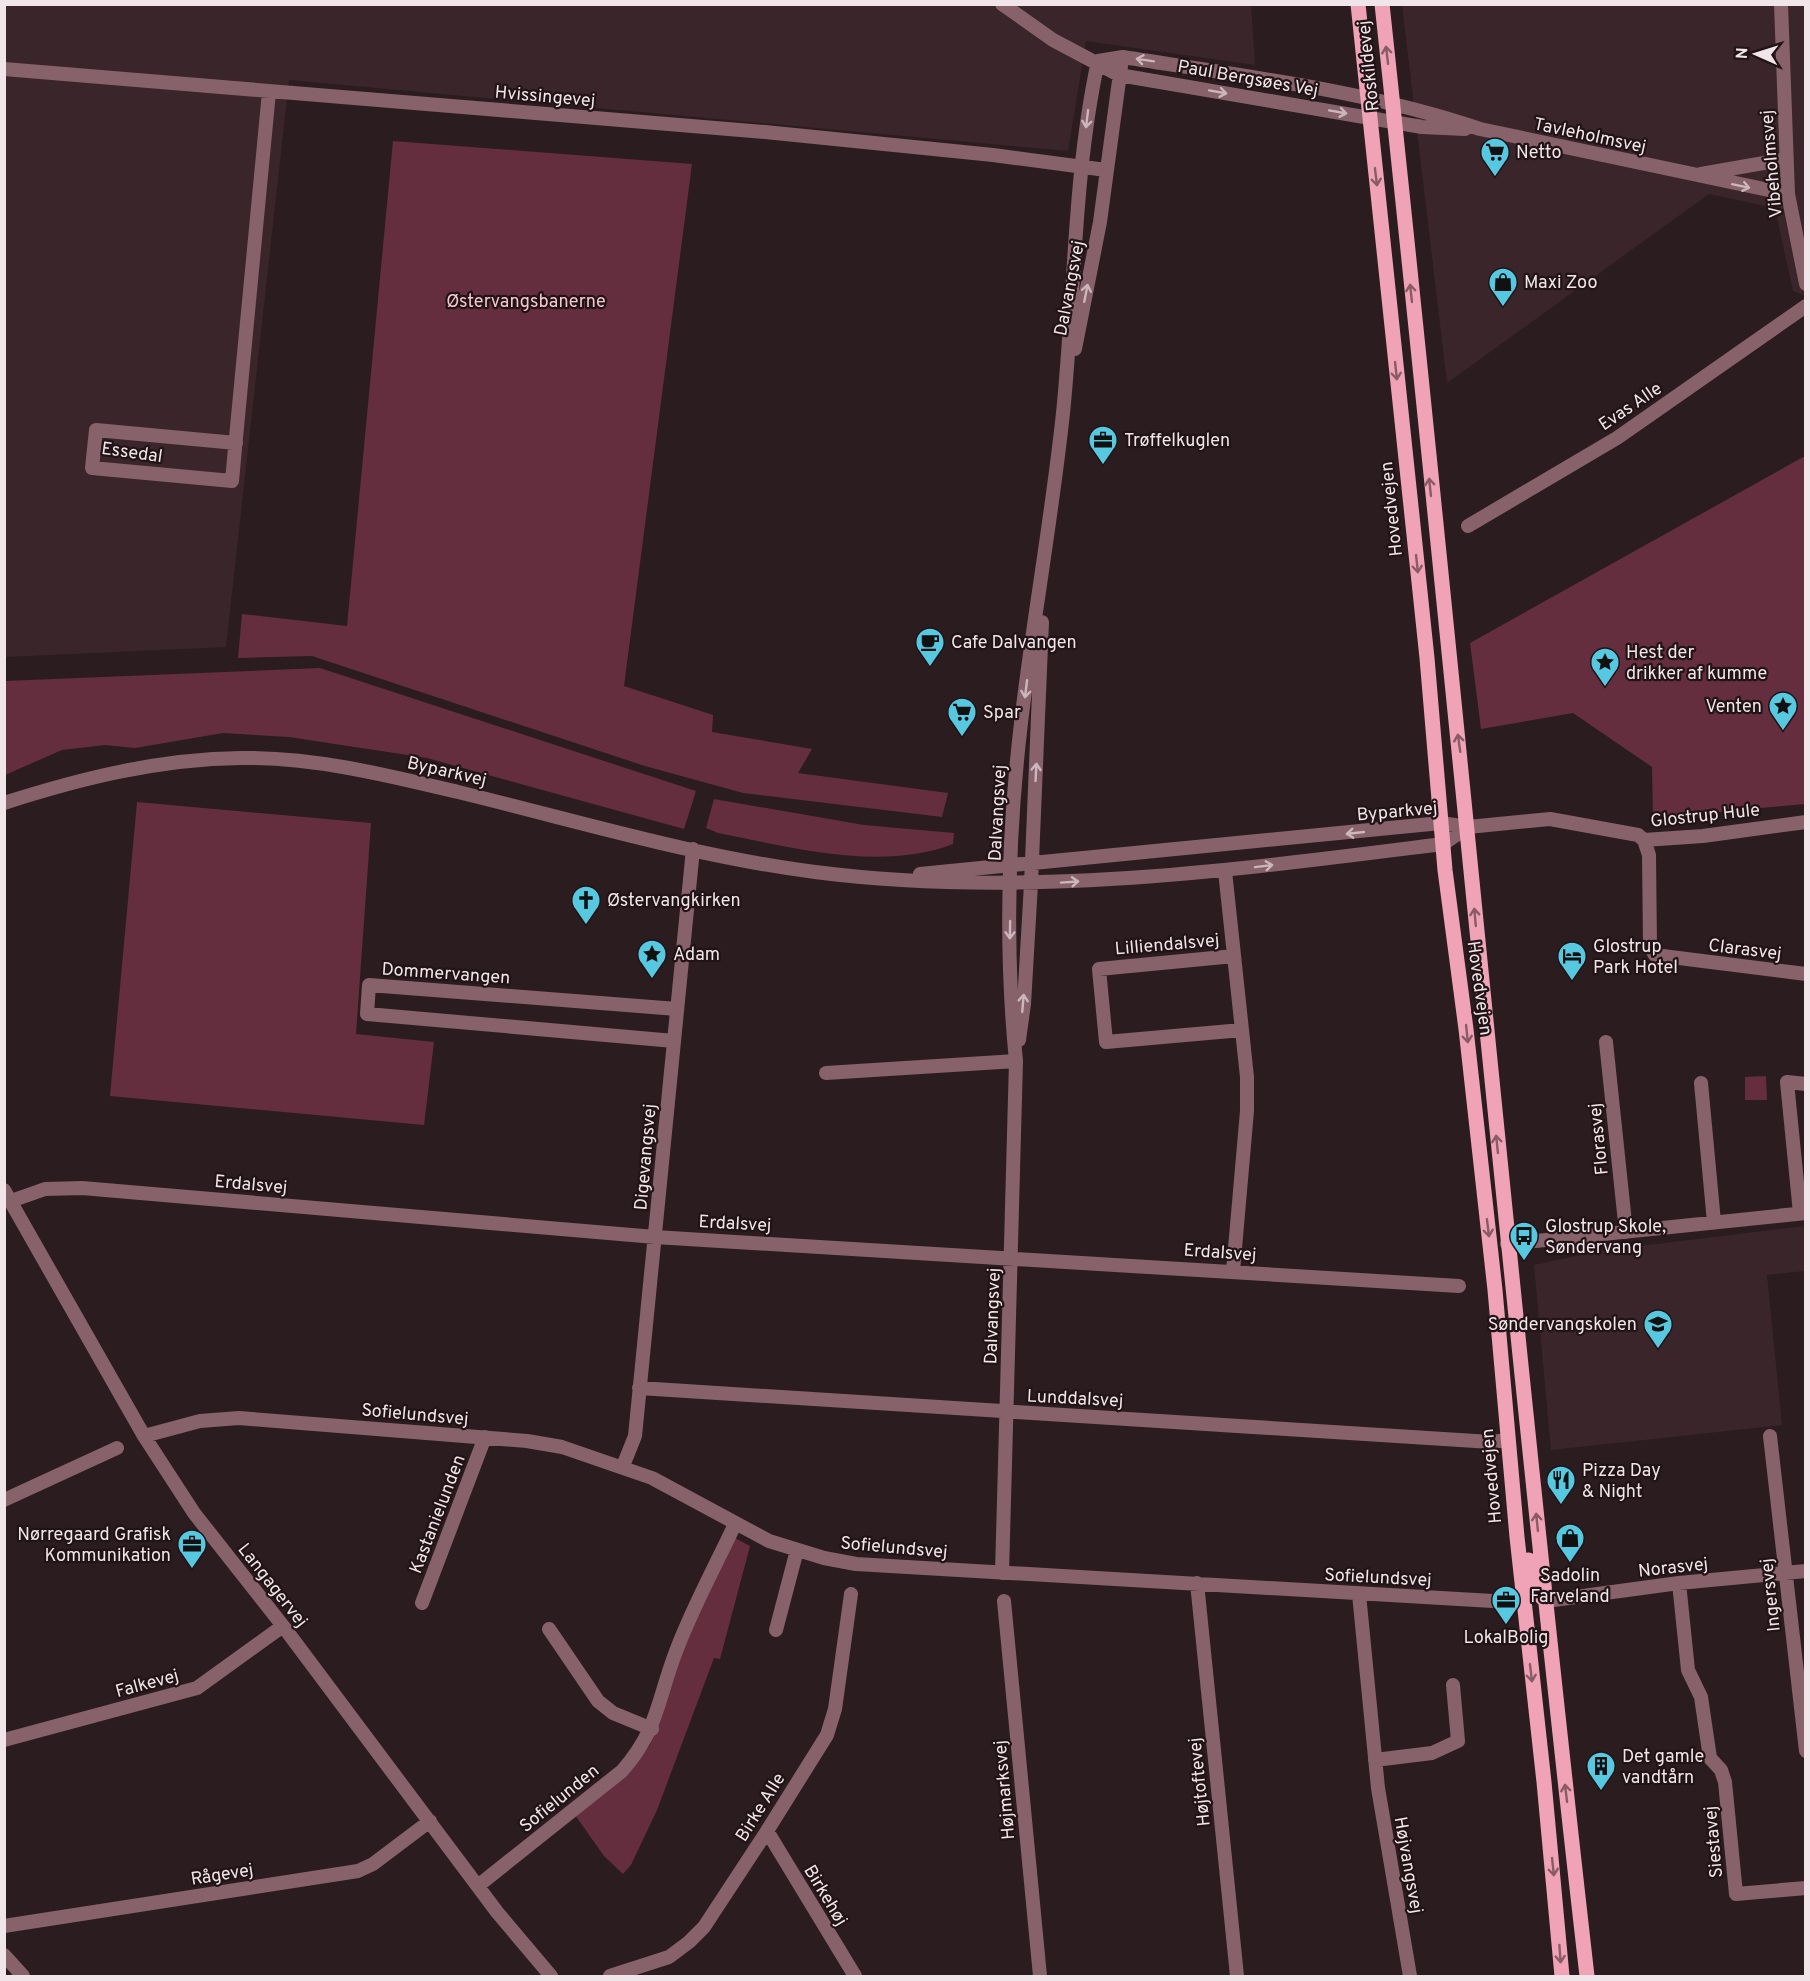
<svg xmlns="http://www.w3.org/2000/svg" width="1810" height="1981" viewBox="0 0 1810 1981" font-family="Overpass,sans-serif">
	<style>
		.built { fill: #3a252a }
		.green { fill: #652e3e }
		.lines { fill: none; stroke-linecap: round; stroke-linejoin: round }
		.minor { stroke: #87626b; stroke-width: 14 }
		.major { stroke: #f0a3b6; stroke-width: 15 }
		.oneway { stroke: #885b66 }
		.oneway2 { stroke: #cbb7bc }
		.labels { text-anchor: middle; stroke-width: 4.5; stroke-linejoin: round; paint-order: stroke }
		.street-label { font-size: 18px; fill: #f0e5e8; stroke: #211316 }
		.poi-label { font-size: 18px; fill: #f0e5e8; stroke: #211316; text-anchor: start }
		.park-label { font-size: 18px; fill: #f6c6d0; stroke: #211316 }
	</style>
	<rect width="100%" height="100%" fill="#2b1c20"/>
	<!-- built -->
	<path class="built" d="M1251 4 1255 65 1086 41 1068 151 289 80 226 647 5 657 4 5Z
		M1402 5H1805V296L1793 291 1775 208 1709 194 1447 383Z
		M1805 1226V1271L1767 1275 1782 1425 1551 1450 1534 1265 1599 1251Z"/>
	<!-- green -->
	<path class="green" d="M393 141 692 164 624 686 713 715 712 732 812 749 798 773 948 793 942 817 743 793 645 766 312 656 238 658 242 614 347 626Z
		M1805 456V804L1653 818 1652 767 1573 713 1481 729 1470 643Z
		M320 668 696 791 684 829 427 758 289 737 223 733 135 748 105 745 62 750 5 775V681Z
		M714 799 864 825 954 833 953 844C881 872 791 847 718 833L706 828Z
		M137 802 371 823 356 1034 434 1042 424 1125 110 1096Z
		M1766 1076 1767 1100H1745V1077Z
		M735 1538 750 1546 720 1659 714 1658 657 1810 631 1865 623 1874 604 1856 575 1815 627 1774 650 1745 684 1642Z"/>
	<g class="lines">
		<!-- minor -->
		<path class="minor" d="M1002 4 1053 40 1119 75 1422 127 1465 129
			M1781 4 1788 194 1806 284
			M1098 61 1123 57C1242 76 1365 90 1480 129L1788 194
			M4 69 765 132 993 155 1106 170
			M1701 174 1786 159
			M1075 349 1100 222 1121 66
			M236 443 96 430 92 468 232 481 235 448 269 92
			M1468 526 1617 438 1806 306
			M4 803C82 778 159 759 241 758 314 757 387 775 458 792 574 820 696 857 815 872 1025 899 1235 870 1443 844L1468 827
			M1644 840 1703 836 1806 822
			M1225 871 1247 1077V1111L1233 1271
			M920 874 1441 823 1468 827 1550 819 1638 835 1644 840 1649 855 1650 946 1655 955 1806 974
			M1234 956 1099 969 1106 1042 1242 1030
			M1019 1040 1024 1004 1031 884 1042 622
			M674 1041 367 1014 369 985 677 1009
			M1606 1042 1626 1232
			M826 1073 1016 1061
			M1701 1083 1714 1222
			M4 1190 144 1436 194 1513 283 1626 497 1912 551 1976
			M11 1201 45 1189 82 1188 655 1237 1459 1286
			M1800 1213 1787 1082 1806 1084
			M1507 1244 1806 1213
			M639 1388 1491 1442 1508 1440
			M144 1436 200 1421 239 1418 527 1441 562 1447 652 1478 769 1541 824 1558 856 1564 1510 1602 1523 1601
			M1770 1436 1806 1751
			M623 1466 635 1436 693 849
			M4 1500 117 1448
			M1002 1573 1016 1061C1005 950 1008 834 1021 723 1033 620 1052 517 1063 413 1075 296 1073 177 1098 61
			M1197 1583 1237 1976
			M1679 1583 1688 1670 1701 1697 1710 1758 1721 1770 1725 1782 1736 1894 1806 1888
			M1359 1594 1378 1788 1410 1976
			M1004 1601 1040 1976
			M1546 1601 1679 1583 1806 1571
			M422 1603 485 1437
			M549 1629 598 1701 613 1713 652 1729
			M776 1630 797 1550
			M4 1740 197 1688 283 1626
			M1375 1760 1432 1753 1458 1741 1453 1685
			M767 1831 855 1976
			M479 1885 622 1771C658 1730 657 1702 675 1654 691 1610 715 1567 735 1524
			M4 1926 358 1871 373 1864 430 1821
			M4 1955 23 1976
			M610 1976 669 1957 689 1942 704 1927 767 1831 827 1735 835 1709 851 1594"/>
		<!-- major -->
		<path class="major" d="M1358 4 1427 658 1445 870 1466 1029 1495 1290 1517 1537 1544 1782 1562 1976
			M1382 4C1453 662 1512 1320 1587 1976
			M1529 1560 1533 1589 1546 1601"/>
	</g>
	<!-- one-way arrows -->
	<defs><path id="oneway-shaft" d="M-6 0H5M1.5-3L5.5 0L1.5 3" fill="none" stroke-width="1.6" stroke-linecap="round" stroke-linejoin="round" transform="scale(1.5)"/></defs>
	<g class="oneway">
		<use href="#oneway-shaft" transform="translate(1387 55) rotate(-97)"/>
		<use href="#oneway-shaft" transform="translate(1376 177) rotate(83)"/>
		<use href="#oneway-shaft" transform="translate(1411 293) rotate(-96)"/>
		<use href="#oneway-shaft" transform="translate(1396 371) rotate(84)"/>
		<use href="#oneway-shaft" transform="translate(1430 487) rotate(-96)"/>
		<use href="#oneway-shaft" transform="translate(1417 564) rotate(84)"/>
		<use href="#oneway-shaft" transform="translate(1459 743) rotate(-98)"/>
		<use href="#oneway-shaft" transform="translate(1475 917) rotate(-95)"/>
		<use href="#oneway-shaft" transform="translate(1467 1034) rotate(84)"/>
		<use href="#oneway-shaft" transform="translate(1497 1144) rotate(-96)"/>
		<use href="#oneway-shaft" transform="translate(1488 1228) rotate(83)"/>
		<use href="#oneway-shaft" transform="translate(1537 1522) rotate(-96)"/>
		<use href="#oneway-shaft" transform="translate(1531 1673) rotate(83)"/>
		<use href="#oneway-shaft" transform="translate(1566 1793) rotate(-97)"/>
		<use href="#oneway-shaft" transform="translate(1553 1867) rotate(84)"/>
		<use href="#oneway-shaft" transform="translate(1560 1954) rotate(86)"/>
	</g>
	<g class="oneway2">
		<use href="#oneway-shaft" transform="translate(1145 60) rotate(-171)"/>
		<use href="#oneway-shaft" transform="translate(1218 92) rotate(10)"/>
		<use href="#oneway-shaft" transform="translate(1338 112) rotate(10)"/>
		<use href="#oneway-shaft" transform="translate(1087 119) rotate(97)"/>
		<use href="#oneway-shaft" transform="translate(1741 186) rotate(12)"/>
		<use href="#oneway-shaft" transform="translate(1086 293) rotate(-79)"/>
		<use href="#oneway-shaft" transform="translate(1026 689) rotate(97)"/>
		<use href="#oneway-shaft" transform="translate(1036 772) rotate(-87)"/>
		<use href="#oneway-shaft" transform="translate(1355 833) rotate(174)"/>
		<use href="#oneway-shaft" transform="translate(1264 866) rotate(-7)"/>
		<use href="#oneway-shaft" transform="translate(1070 882) rotate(-4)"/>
		<use href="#oneway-shaft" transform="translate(1010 930) rotate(91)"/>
		<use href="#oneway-shaft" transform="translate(1023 1003) rotate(-85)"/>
	</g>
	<!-- icons -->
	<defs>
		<g id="supermarket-pin" transform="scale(1.5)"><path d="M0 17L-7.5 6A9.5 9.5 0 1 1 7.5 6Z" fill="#56c9e1" stroke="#211316"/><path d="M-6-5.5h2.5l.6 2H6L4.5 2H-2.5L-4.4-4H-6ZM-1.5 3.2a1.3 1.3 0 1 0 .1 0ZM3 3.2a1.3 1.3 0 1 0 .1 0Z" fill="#111"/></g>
		<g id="shop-pin" transform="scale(1.5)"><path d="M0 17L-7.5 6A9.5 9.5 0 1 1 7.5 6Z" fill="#56c9e1" stroke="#211316"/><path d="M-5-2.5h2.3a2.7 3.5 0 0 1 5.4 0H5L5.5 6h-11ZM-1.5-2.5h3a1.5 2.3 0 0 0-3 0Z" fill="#111"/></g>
		<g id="office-pin" transform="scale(1.5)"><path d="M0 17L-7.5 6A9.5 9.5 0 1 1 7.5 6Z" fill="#56c9e1" stroke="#211316"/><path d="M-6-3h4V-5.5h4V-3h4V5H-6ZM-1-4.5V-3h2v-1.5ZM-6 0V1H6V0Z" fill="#111"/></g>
		<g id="cafe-pin" transform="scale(1.5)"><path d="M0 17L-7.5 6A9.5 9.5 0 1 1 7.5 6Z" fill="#56c9e1" stroke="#211316"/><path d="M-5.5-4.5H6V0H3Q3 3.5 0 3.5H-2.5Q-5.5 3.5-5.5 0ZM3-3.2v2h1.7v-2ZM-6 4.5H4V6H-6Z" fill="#111"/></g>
		<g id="sight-pin" transform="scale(1.5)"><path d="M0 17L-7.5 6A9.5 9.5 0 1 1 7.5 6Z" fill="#56c9e1" stroke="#211316"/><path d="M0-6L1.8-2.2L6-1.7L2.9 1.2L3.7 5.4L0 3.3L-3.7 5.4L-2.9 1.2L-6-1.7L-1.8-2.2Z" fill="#111"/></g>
		<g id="church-pin" transform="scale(1.5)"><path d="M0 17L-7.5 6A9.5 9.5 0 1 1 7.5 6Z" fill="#56c9e1" stroke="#211316"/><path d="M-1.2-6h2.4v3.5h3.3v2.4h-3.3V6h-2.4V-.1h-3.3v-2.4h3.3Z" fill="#111"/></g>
		<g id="hotel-pin" transform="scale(1.5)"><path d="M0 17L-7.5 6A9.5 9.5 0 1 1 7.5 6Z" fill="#56c9e1" stroke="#211316"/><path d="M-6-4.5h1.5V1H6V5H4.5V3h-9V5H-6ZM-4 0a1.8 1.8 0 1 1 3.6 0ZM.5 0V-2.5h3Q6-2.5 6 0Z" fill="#111"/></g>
		<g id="bus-pin" transform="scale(1.5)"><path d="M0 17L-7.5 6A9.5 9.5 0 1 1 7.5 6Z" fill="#56c9e1" stroke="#211316"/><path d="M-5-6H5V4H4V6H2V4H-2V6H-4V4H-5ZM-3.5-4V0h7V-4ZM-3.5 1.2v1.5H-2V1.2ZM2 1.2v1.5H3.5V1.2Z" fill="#111"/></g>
		<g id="school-pin" transform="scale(1.5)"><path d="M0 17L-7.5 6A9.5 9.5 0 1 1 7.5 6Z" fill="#56c9e1" stroke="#211316"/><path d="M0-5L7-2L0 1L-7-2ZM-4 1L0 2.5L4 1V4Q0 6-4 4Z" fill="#111"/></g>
		<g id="restaurant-pin" transform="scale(1.5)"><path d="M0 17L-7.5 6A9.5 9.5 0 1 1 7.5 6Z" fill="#56c9e1" stroke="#211316"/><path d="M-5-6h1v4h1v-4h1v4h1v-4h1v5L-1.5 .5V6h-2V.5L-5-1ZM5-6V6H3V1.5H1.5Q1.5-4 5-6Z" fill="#111"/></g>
		<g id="building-pin" transform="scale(1.5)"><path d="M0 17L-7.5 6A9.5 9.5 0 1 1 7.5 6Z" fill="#56c9e1" stroke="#211316"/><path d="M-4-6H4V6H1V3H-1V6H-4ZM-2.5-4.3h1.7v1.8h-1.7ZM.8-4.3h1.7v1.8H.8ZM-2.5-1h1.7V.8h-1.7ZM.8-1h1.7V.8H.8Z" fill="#111"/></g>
	</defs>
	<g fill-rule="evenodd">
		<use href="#supermarket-pin" x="1495" y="152"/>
		<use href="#shop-pin" x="1503" y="282"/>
		<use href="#office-pin" x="1103" y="440"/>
		<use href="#cafe-pin" x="930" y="642"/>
		<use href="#sight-pin" x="1605" y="662"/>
		<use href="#sight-pin" x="1783" y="706"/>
		<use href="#supermarket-pin" x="962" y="712"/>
		<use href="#church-pin" x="586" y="900"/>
		<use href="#sight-pin" x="652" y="954"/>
		<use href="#hotel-pin" x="1572" y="956"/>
		<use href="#bus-pin" x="1524" y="1236"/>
		<use href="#school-pin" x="1658" y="1324"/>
		<use href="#restaurant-pin" x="1561" y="1480"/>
		<use href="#shop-pin" x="1570" y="1538"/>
		<use href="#office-pin" x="192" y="1544"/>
		<use href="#office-pin" x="1506" y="1600"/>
		<use href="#building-pin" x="1601" y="1766"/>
	</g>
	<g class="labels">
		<!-- street labels -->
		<g class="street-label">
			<text transform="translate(1368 66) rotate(-96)" y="6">Roskildevej</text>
			<text transform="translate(1248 78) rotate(10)" y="6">Paul Bergsøes Vej</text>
			<text transform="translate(545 96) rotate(5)" y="6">Hvissingevej</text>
			<text transform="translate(1590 135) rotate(12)" y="6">Tavleholmsvej</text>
			<text transform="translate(1771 164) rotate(-95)" y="6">Vibeholmsvej</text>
			<text transform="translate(1069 288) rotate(-79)" y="6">Dalvangsvej</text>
			<text transform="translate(1630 406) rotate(-34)" y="6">Evas Alle</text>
			<text transform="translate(132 452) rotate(8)" y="6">Essedal</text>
			<text transform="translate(1391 509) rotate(-96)" y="6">Hovedvejen</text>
			<text transform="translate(447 771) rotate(13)" y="6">Byparkvej</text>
			<text transform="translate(1397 811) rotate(-5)" y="6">Byparkvej</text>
			<text transform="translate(997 813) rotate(-87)" y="6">Dalvangsvej</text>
			<text transform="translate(1705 815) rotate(-6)" y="6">Glostrup Hule</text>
			<text transform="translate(1167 944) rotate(-5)" y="6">Lilliendalsvej</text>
			<text transform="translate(1745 949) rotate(7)" y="6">Clarasvej</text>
			<text transform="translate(446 973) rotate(4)" y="6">Dommervangen</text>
			<text transform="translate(1480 988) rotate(82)" y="6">Hovedvejen</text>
			<text transform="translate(1598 1139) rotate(-96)" y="6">Florasvej</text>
			<text transform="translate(645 1157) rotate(-85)" y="6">Digevangsvej</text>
			<text transform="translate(251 1184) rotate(5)" y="6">Erdalsvej</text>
			<text transform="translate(735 1223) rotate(3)" y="6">Erdalsvej</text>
			<text transform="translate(1220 1252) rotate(4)" y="6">Erdalsvej</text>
			<text transform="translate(992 1316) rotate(-88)" y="6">Dalvangsvej</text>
			<text transform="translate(1075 1398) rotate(3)" y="6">Lunddalsvej</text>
			<text transform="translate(415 1414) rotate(5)" y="6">Sofielundsvej</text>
			<text transform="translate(1491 1476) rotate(-95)" y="6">Hovedvejen</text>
			<text transform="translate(437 1514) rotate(-69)" y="6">Kastanielunden</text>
			<text transform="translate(894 1547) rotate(5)" y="6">Sofielundsvej</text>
			<text transform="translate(1673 1567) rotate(-6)" y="6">Norasvej</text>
			<text transform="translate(1378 1577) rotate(3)" y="6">Sofielundsvej</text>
			<text transform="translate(273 1585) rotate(52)" y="6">Langagervej</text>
			<text transform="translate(1770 1595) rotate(-96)" y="6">Ingersvej</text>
			<text transform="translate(147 1683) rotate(-15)" y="6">Falkevej</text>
			<text transform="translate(1199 1782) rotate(-96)" y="6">Højtoftevej</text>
			<text transform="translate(1004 1790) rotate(-95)" y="6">Højmarksvej</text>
			<text transform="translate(559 1798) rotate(-39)" y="6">Sofielunden</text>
			<text transform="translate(760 1807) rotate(-58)" y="6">Birke Alle</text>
			<text transform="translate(1713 1842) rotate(-95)" y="6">Siestavej</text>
			<text transform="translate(1409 1865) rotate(80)" y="6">Højvangsvej</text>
			<text transform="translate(222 1874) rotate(-9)" y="6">Rågevej</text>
			<text transform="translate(826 1895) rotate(59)" y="6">Birkehøj</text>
		</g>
		<!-- poi labels -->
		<g class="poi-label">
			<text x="1516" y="158">Netto</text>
			<text x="1524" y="288">Maxi Zoo</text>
			<text x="1124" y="446">Trøffelkuglen</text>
			<text x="951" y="648">Cafe Dalvangen</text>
			<text x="1626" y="658">Hest der<tspan x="1626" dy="21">drikker af kumme</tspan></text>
			<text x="1762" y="712" text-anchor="end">Venten</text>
			<text x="983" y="718">Spar</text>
			<text x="607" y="906">Østervangkirken</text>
			<text x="1593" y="952">Glostrup<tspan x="1593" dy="21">Park Hotel</tspan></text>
			<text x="673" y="960">Adam</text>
			<text x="1545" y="1232">Glostrup Skole,<tspan x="1545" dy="21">Søndervang</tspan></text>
			<text x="1637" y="1330" text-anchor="end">Søndervangskolen</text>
			<text x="1582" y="1476">Pizza Day<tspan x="1582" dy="21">&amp; Night</tspan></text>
			<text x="171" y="1540" text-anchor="end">Nørregaard Grafisk<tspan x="171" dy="21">Kommunikation</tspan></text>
			<text x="1570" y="1581" text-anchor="middle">Sadolin<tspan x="1570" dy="21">Farveland</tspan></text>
			<text x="1506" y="1643" text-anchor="middle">LokalBolig</text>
			<text x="1622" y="1762">Det gamle<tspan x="1622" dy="21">vandtårn</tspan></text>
		</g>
		<!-- park labels -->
		<g class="park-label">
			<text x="526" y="307">Østervangsbanerne</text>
		</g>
	</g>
	<!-- border -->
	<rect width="1810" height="1981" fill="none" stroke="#f0e5e8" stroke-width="12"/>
	<!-- north arrow -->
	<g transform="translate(1756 54) rotate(273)" stroke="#211316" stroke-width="4.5" paint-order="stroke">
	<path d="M0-4.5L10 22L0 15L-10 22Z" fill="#f0e5e8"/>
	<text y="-9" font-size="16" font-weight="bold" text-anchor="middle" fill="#f0e5e8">N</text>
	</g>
</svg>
